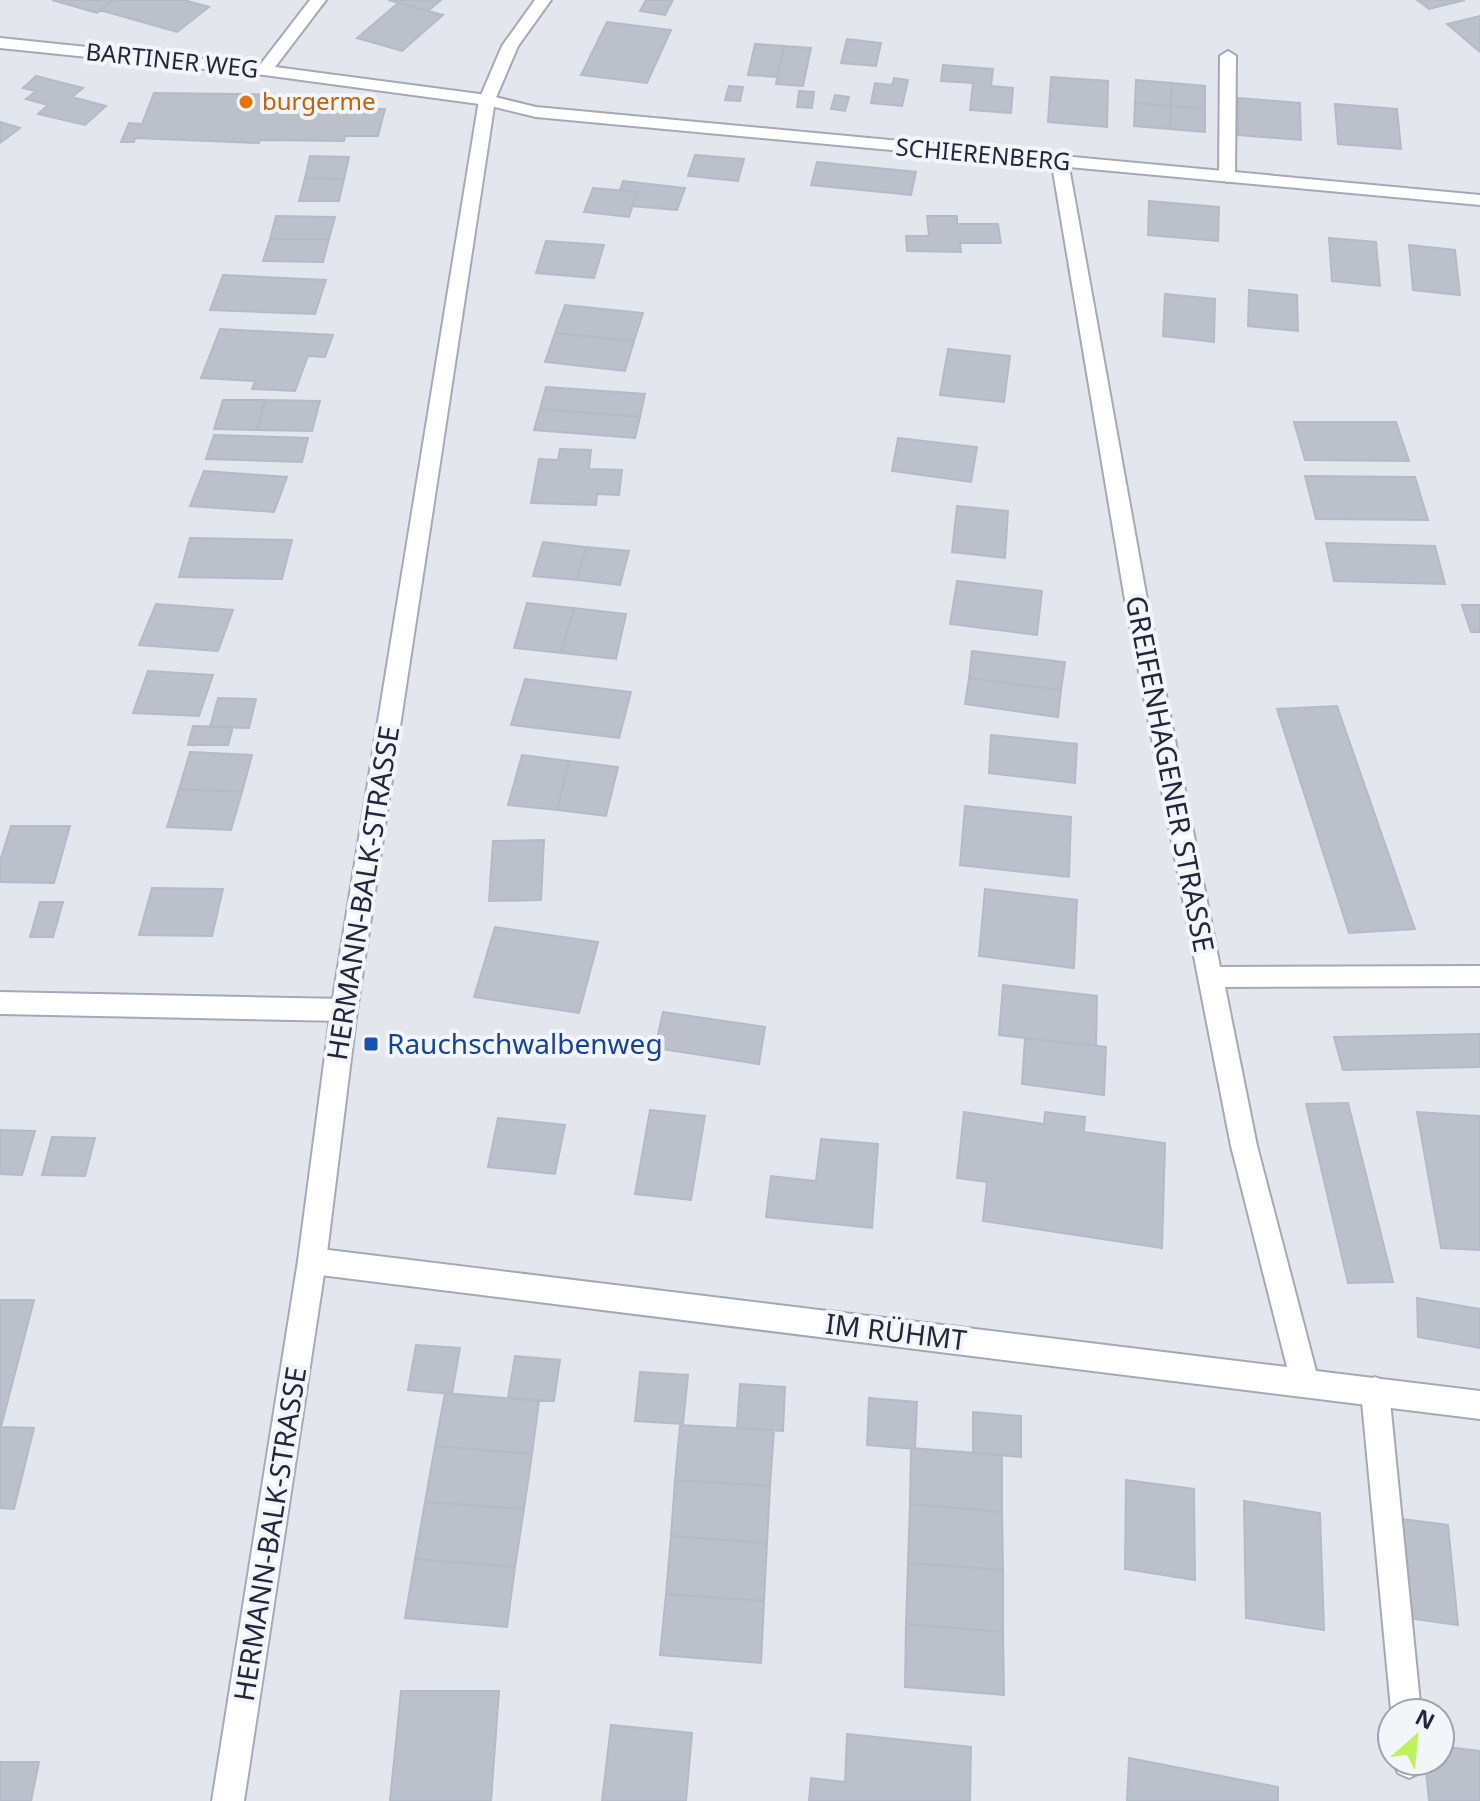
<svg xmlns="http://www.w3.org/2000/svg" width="1480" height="1801" viewBox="0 0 1480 1801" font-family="'Noto Sans',sans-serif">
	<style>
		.building { fill: #bbc0cb; stroke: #b5bbc6; stroke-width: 2 }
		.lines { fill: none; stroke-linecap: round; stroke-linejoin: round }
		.lane-casing { stroke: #a5a9b5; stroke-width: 4 }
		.street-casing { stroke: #a5a9b5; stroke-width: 4 }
		.secondary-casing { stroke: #a4aabc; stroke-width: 4 }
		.lane { fill: #fff; fill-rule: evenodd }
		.street { fill: #fff; fill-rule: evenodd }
		.secondary { fill: #fff; fill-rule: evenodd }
		.food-dot { fill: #e8710a; stroke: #f3f6f9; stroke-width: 3 }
		.transit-dot { fill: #1a4fb4; stroke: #f3f6f9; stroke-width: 3 }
		.labels { text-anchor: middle; stroke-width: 8; stroke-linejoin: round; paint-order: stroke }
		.far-street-label { font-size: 24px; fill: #22273e; stroke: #f3f6f9 }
		.far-food-label { font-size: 24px; fill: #c56008; stroke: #f3f6f9; text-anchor: start }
		.street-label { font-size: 28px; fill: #22273e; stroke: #f3f6f9 }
		.transit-label { font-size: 28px; fill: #164399; stroke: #f3f6f9; text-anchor: start }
	</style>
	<rect width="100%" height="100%" fill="#e3e6ed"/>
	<!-- building -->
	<path class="building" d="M52 0H113L97 13Z
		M113 0H184L209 7 177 32 100 10Z
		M388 0H441L428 11Z
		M646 0H673L665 15 640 11Z
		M1417 0H1465L1429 9Z
		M398 3 443 15 402 51 357 38Z
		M1480 16V52L1447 24Z
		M607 22 671 30 647 83 581 75Z
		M847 39 881 43 876 66 841 63Z
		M755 44 784 46 777 77 748 75Z
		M784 46 811 48 803 86 776 84Z
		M943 65 993 69 991 86 1013 88 1011 113 970 110 973 83 941 81Z
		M36 76 83 88 72 97 106 106 85 125 38 114 48 105 26 99 36 91 23 88Z
		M1051 77 1108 81 1107 127 1048 122Z
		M894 78 908 80 902 106 871 103 875 83 892 85Z
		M1136 80 1172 83 1171 106 1135 103Z
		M1172 83 1205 86V109L1171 106Z
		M729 86 743 87 740 101 725 100Z
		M799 91 814 92 812 108 797 107Z
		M154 93 314 95 310 110 385 109 378 136H345L344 141 260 140 259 143 135 138 134 142H121L129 123 142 124Z
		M835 95 849 97 845 111 831 109Z
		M1238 98 1300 103 1301 140 1238 135Z
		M1135 103 1171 106 1170 129 1134 126Z
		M1335 104 1397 109 1401 149 1338 144Z
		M1171 106 1205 109V132L1170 129Z
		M0 122 20 128 0 143Z
		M695 155 744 159 738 181 688 176Z
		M310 156 349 157 344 179 305 178Z
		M817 162 916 172 911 195 811 185Z
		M305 178 344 179 339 201H299Z
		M623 181 685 188 677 210 632 206 637 192 620 190Z
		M593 188 637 192 629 217 584 212Z
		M1149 201 1219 207 1218 241 1148 235Z
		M276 216 335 217 329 239H270Z
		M927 216H957V224H998L1001 243H960L961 252 907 251 906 236H929Z
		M1329 238 1376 242 1380 286 1332 281Z
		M270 239H329L323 262 263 261Z
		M546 241 604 245 594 278 536 273Z
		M1409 245 1455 250 1460 295 1413 290Z
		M223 275 326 280 315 314 210 310Z
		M1249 290 1297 295 1298 331 1248 326Z
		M1165 294 1215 299 1214 342 1163 336Z
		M565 305 643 313 634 341 555 333Z
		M220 329 333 335 325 357 308 356 295 391 252 389 255 381 201 378Z
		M555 333 634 341 625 371 545 362Z
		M948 349 1010 356 1004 402 940 395Z
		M546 387 645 394 640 417 540 409Z
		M223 400H265L257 430 214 429Z
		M265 400 320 401 312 431 257 430Z
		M540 409 640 417 635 438 534 430Z
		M1294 422H1396L1409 461 1305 460Z
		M214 435 308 438 302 462 206 459Z
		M898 438 977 447 971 482 892 471Z
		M560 449 591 450 589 469 622 470 619 495 597 494 596 505 531 503 539 459 558 460Z
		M204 471 287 477 274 512 190 506Z
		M1305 476 1415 477 1428 520 1316 519Z
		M957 506 1008 511 1005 558 952 552Z
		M190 538 292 540 282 579 179 577Z
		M543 542 586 547 577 580 533 576Z
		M1326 543 1435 546 1445 584 1334 581Z
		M586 547 629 551 620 585 577 580Z
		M957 581 1042 591 1037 635 950 624Z
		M527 603 574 608 561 653 514 648Z
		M156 604 233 610 218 651 139 645Z
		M1462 605H1480V632H1471Z
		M574 608 626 614 616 659 561 653Z
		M972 651 1065 662 1061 690 969 678Z
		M148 671 213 675 199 716 133 713Z
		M969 678 1061 690 1058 717 965 704Z
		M525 679 631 692 619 738 511 725Z
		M218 698 256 699 249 728 210 727Z
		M1337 706 1407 907 1415 929 1349 933 1277 709Z
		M193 726 233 727 228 745H188Z
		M991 735 1077 744 1075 783 989 773Z
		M190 752 252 755 242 792 179 789Z
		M522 755 569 761 557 810 508 805Z
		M569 761 618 767 606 816 557 810Z
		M179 789 242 792 231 830 167 827Z
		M965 806 1071 817 1069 877 960 865Z
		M11 826H70L54 883 0 882V861Z
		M544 840 541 900 489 901 493 841Z
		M152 888 223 889 212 936 139 935Z
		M985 889 1077 900 1074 968 979 956Z
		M40 902H63L53 937H30Z
		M495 927 598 942 579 1013 474 997Z
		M1003 985 1097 996 1096 1046 999 1035Z
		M663 1012 765 1027 759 1064 655 1048Z
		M1480 1034V1067L1343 1070 1334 1037Z
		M1025 1038 1106 1047 1104 1095 1022 1084Z
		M1348 1103 1393 1282 1348 1283 1306 1104Z
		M650 1110 705 1116 691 1200 635 1194Z
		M964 1112 1044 1124 1045 1112 1085 1117 1084 1132 1165 1143 1162 1248 983 1221 987 1182 957 1178Z
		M1417 1112 1480 1116V1250L1441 1248Z
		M498 1118 565 1125 555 1174 488 1167Z
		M0 1130 35 1131 22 1175 0 1174Z
		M52 1137 95 1138 85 1176 42 1175Z
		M821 1139 878 1144 872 1228 766 1217 771 1176 816 1181Z
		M1417 1298 1480 1309V1348L1418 1337Z
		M0 1300H34L1 1427 34 1428 14 1509 0 1508Z
		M416 1345 460 1348 452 1394 408 1390Z
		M515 1356 560 1360 554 1401 508 1398Z
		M640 1372 688 1375 683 1424 635 1421Z
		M740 1384 785 1387 783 1431 737 1428Z
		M445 1393 539 1401 532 1454 435 1446Z
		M869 1398 917 1402 915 1449 867 1445Z
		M973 1412 1021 1416V1457L973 1453Z
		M680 1425 774 1430 770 1486 675 1480Z
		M435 1446 532 1454 524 1509 425 1502Z
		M911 1448 1002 1455V1512L910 1504Z
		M675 1480 770 1486 767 1543 671 1536Z
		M1126 1480 1194 1489 1195 1580 1125 1569Z
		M1244 1501 1320 1513 1324 1630 1246 1618Z
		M425 1502 524 1509 515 1567 415 1559Z
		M910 1504 1002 1512 1003 1570 908 1563Z
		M1394 1518 1448 1525 1458 1625 1401 1617Z
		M671 1536 767 1543 764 1601 666 1594Z
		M415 1559 515 1567 507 1627 405 1618Z
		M908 1563 1003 1570V1632L906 1624Z
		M666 1594 764 1601 761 1663 660 1655Z
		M906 1624 1003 1632 1004 1695 905 1687Z
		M401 1691H499L491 1801H390Z
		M611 1725 692 1733 686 1801H602Z
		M847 1734 971 1747 970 1801H809L811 1778 845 1782Z
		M1440 1746 1480 1751V1801H1429L1425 1761H1440Z
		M1129 1758 1278 1787V1801H1127Z
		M0 1762H39L31 1801H0Z"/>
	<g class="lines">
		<!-- lane casing -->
		<g class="lane-casing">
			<path id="lane" d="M1228 51 1236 56 1235 177 1227 182 1219 177 1220 56Z
				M1375 1377 1385 1381 1389 1391 1421 1713H1392V1720L1361 1391 1365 1381Z
				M1425 1761 1420 1773 1409 1778 1398 1773 1393 1762Z"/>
		</g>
		<!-- street casing -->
		<g class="street-casing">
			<path id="street" d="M310 0H326L275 67 487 95 536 107 1480 195V205L1069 167 1146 594 1220 967 1480 966V986L1225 987 1257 1146 1316 1371 1480 1391V1419L312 1274 302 1270 298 1261 302 1252 312 1248 1287 1367 1231 1146 1198 977 1124 594 1052 165 536 117 487 105 264 75 0 48V38L260 65Z
				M0 992 344 999 353 1002 357 1010 353 1018 344 1021 0 1014Z"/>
		</g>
		<!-- secondary casing -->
		<g class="secondary-casing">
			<path id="secondary" d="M535 0H551L518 46 495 100 357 1010 326 1261 244 1801H212L298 1261 331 1010 479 100 502 46Z"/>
		</g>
		<!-- lane -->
		<use href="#lane" class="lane"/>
		<!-- street -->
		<use href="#street" class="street"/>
		<!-- secondary -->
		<use href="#secondary" class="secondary"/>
	</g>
	<!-- markers -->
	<circle class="food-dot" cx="246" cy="102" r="8"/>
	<rect class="transit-dot" x="363" y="1036" width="16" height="16" rx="4"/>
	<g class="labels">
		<!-- far-street labels -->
		<g class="far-street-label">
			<text transform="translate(172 61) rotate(6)" y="8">BARTINER WEG</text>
			<text transform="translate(983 155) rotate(5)" y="8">SCHIERENBERG</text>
		</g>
		<!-- far-food labels -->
		<g class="far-food-label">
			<text x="262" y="110">burgerme</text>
		</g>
		<!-- street labels -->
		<g class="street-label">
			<text transform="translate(1170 774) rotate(79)" y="10">GREIFENHAGENER STRASSE</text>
			<text transform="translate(363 893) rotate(-81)" y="10">HERMANN-BALK-STRASSE</text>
			<text transform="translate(896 1332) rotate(7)" y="10">IM RÜHMT</text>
			<text transform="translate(270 1534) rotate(-81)" y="10">HERMANN-BALK-STRASSE</text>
		</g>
		<!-- transit labels -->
		<g class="transit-label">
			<text x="387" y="1054">Rauchschwalbenweg</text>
		</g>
	</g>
	<!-- north arrow -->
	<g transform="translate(1416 1737) rotate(27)"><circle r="38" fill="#f3f6f9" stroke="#9fa3ae" stroke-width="2"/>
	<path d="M0-6L14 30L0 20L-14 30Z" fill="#bdf25c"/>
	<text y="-12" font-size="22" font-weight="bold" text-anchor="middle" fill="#22273e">N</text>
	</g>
</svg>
